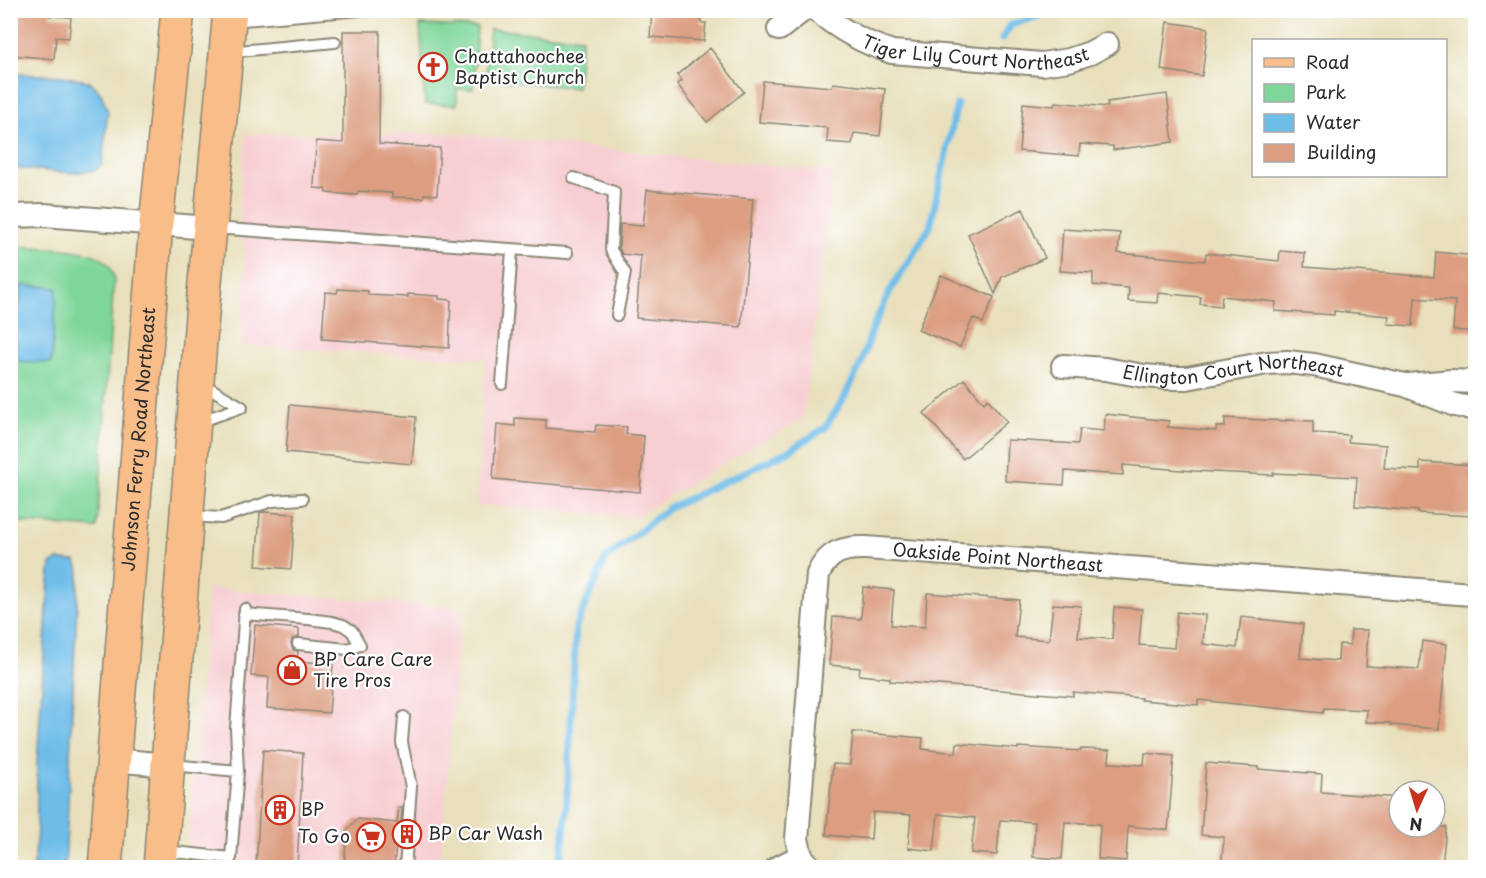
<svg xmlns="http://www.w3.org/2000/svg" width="1486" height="878" viewBox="0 0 1486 878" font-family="'Playpen Sans',sans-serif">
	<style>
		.built { fill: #f7cfd3 }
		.green { fill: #7ed69a; stroke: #548062; stroke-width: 1.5 }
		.water { fill: #6ebde9; stroke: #4c748a; stroke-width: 1.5 }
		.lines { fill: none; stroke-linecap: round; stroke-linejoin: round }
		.stream { stroke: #6ebde9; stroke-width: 7 }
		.building { fill: #dc9d80 }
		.service-casing { stroke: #8a8674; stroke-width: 14 }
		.minor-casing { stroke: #8a8674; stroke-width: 26 }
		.primary-casing { stroke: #8a8674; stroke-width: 36 }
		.service { stroke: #fff; stroke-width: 10 }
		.minor { stroke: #fff; stroke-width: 22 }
		.primary { stroke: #f8bd89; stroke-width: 33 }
		.labels { text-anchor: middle; stroke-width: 4.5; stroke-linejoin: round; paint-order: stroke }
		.street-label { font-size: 18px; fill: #2b2b2b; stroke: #fff }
		.poi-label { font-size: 18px; fill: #2b2b2b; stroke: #fff; text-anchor: start }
	</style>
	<rect width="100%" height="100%" fill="#fff"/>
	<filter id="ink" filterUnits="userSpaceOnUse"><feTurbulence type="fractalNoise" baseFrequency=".0167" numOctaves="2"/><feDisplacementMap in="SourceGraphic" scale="12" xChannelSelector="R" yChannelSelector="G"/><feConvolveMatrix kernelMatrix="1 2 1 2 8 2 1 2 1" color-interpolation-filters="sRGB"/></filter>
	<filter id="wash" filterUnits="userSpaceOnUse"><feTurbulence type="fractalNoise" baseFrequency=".008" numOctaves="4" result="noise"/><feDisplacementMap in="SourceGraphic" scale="24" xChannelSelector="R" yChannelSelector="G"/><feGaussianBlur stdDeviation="1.35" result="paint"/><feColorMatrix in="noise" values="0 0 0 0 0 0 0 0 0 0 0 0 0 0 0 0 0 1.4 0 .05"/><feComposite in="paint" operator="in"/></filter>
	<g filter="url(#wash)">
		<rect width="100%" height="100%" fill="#e8e0bc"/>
		<!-- built -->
		<path class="built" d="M246 134H459L833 172 803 419 714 469 635 517 477 505 486 359 241 346 246 269 239 209Z
			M208 588 461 608 440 867 186 868Z"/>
		<!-- green -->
		<path class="green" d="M420 25 477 27 473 89H457V105L425 104Z
			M490 29 582 38 577 88 485 79Z
			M10 246C33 248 86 247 102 259 110 264 112 270 114 278L97 528 11 522Z"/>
		<!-- water -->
		<path class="water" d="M15 74 62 76 84 80 94 85 101 94 108 111 102 164 96 170 71 173 13 168 11 166V76Z
			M21 285 57 288 51 363 16 361 17 340 12 339V334L11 333V311L14 310V306H20Z
			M58 560 76 561 79 570C73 669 70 768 65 867H33L35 856 37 828V763L49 581 51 564Z"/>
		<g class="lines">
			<!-- stream -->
			<path class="stream" d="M1002 39 1011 25 1057 10
				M560 868 566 816 576 626 606 558 669 508 787 452 825 428 844 398 861 364 873 327 890 291 930 227 957 104"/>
		</g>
		<g id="blocks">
			<!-- building -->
			<path class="building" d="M12 10H51L50 16 71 17 69 38 56 37 54 59 10 55Z
				M652 10H702L701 23H706L704 41 650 37Z
				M1167 22 1208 28 1202 76 1161 70Z
				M343 31H380L379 144 440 148 437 195 424 194 423 198 392 197V193L358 191 357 195 326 193V189L314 188 316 141 343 143Z
				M710 48 744 92 707 122 677 84 682 81 677 75Z
				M763 81 832 87 833 83 885 89 880 136 854 133 852 144 827 142 828 128 759 122Z
				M1167 94 1173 142 1113 150V146L1080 144 1079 156 1019 151 1023 103 1054 106 1055 102 1108 107 1107 102Z
				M647 190 753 199 741 327 636 318 641 256 622 254 619 248 620 224 643 226Z
				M1023 209 1045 258 1002 277 995 294 968 234Z
				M1063 229 1120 233 1118 253 1205 261 1206 253 1279 261 1280 251 1305 253 1304 267 1434 277 1436 252 1476 256V332L1453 330 1455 301 1415 298 1413 326 1388 324 1389 316 1334 311V315L1275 311 1276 302 1222 296 1221 306 1200 304 1201 297 1158 293 1157 303 1128 301 1129 288 1093 285V273L1060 271Z
				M941 275 994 297 983 323 973 318 960 347 918 330Z
				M338 289 368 291V295L408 297V294L439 296V299L451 300 449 348 322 339 325 292 337 293Z
				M964 379 984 403 988 399 1007 422 963 459 924 413Z
				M290 405 416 417 412 464 286 452Z
				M1105 414 1169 421 1168 427 1216 431V427H1225V418L1286 421V420L1313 421V433L1349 435 1348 442 1386 445 1384 468 1420 470V462L1476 465 1473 516 1418 513V511L1355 506 1357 477 1273 473V475L1193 471 1123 465V475L1065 471 1064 485 1005 481 1007 440 1078 444 1080 429 1104 431Z
				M515 418 546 420V428L595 432 596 425 627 427 626 434 644 436 640 492 493 479 497 424 515 426Z
				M264 512 295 514 291 569 256 566 260 513Z
				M863 587 894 590 891 625 925 627 927 593 1019 600 1015 637 1049 640 1053 604 1081 606 1078 637 1112 639 1114 607 1142 609 1139 645 1174 648 1177 612 1205 615 1203 644 1237 648 1241 617 1303 624 1300 658 1338 661 1339 644 1350 645 1351 630H1368L1366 666 1419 669 1422 641 1447 644 1439 729 1391 725V723L1366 722 1367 710 1324 708 1323 713 1198 700V705L1141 700V698L1073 692V696L890 681V678L859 675 860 668 829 665 833 617 861 619Z
				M255 625 299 629V637L292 639 291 644 293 650 298 651 297 661 333 664 329 713 267 708 269 677 251 676Z
				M853 732 923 738 922 749 956 753 957 743 1018 749V747L1081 751V749L1110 750 1109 763 1144 765 1145 753 1174 756 1168 830 1128 826 1126 861 1098 859 1100 824 1065 822 1062 859 1033 857 1035 822 1000 820 997 855 971 853 975 818 938 814 934 851 908 848 911 815 873 812 871 839 826 835 833 764 850 765Z
				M263 750 303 753 297 867H256Z
				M1206 763 1258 767V769L1322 774 1321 792 1399 798V827H1446L1442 867H1221L1224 837 1201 835Z
				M399 808H402L399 845H396L394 867H344L347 830 357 819 397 823Z"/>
		</g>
	</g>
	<g filter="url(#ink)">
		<use href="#blocks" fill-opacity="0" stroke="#8a8674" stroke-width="1.5"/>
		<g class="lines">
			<!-- service casing -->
			<g class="service-casing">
				<path id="service" d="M232 21 360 10
					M231 51H239L335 42
					M574 178 614 192 611 250 625 273 617 315
					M213 228 567 253
					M201 383 242 407
					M502 384 512 250
					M198 422 242 407
					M191 516 221 518 272 501 302 499
					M244 614 308 619 332 622 343 625 352 631 360 645 347 649 298 644
					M404 717 402 742 411 787 405 868
					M171 765 238 771 236 728 245 609
					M165 851 231 858 238 771"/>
			</g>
			<!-- minor casing -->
			<g class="minor-casing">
				<g id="minor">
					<path id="s1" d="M816 10C840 30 864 43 892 52L1042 64 1069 60 1090 53 1107 44"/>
					<path d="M779 29 803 10"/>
					<path d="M10 216 44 215 209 228"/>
					<path id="s2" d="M1063 366 1105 369 1144 376 1168 378H1187L1267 363 1287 362 1314 365 1405 385 1455 405 1476 409"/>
					<path d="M1409 385 1451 381 1476 382"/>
					<path d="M113 760 168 765"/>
					<path d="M777 868 801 856"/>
					<path id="s3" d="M811 868 801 856 797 839 818 574C828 552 843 547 866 548L1472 594"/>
				</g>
			</g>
			<!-- primary casing -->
			<g class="primary-casing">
				<g id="primary">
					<path id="s4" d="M105 868 156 224 178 10"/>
					<path d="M160 868 202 315 230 10"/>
				</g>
			</g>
			<!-- service -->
			<use href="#service" class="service"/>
			<!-- minor -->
			<use href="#minor" class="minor"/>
			<!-- primary -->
			<use href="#primary" class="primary"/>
		</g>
	</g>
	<!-- icons -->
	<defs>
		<g id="church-ring" transform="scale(1.5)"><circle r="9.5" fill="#fff" stroke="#c8321e" stroke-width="1.5"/><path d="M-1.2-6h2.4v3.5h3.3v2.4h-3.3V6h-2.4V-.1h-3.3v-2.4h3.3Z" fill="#c8321e"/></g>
		<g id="shop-ring" transform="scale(1.5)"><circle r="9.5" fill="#fff" stroke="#c8321e" stroke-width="1.5"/><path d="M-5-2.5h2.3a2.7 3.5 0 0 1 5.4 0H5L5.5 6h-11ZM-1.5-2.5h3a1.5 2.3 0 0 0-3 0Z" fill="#c8321e"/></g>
		<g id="building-ring" transform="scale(1.5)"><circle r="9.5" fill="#fff" stroke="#c8321e" stroke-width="1.5"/><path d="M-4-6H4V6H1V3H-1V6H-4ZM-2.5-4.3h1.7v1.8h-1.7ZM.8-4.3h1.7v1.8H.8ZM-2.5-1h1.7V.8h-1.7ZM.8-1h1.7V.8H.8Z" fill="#c8321e"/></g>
		<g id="supermarket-ring" transform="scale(1.5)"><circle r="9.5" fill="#fff" stroke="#c8321e" stroke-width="1.5"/><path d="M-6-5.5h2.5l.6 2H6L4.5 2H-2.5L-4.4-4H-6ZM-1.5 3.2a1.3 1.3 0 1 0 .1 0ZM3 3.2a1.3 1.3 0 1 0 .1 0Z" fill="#c8321e"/></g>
	</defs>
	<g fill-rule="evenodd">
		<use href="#church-ring" x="433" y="67"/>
		<use href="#shop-ring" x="292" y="670"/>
		<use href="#building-ring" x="280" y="810"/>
		<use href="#building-ring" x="407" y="834"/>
		<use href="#supermarket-ring" x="371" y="837"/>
	</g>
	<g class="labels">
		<!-- street labels -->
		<g class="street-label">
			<text dy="6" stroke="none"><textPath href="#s1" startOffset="171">Tiger Lily Court Northeast</textPath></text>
			<text dy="6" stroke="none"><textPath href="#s2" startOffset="172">Ellington Court Northeast</textPath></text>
			<text dy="6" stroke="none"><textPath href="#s4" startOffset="430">Johnson Ferry Road Northeast</textPath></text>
			<text dy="6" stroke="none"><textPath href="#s3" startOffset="490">Oakside Point Northeast</textPath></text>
		</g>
		<!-- poi labels -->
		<g class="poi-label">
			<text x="454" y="63">Chattahoochee<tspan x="454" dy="21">Baptist Church</tspan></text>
			<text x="313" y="666">BP Care Care<tspan x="313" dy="21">Tire Pros</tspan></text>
			<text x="301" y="816">BP</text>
			<text x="428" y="840">BP Car Wash</text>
			<text x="350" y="843" text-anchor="end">To Go</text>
		</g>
	</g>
	<!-- margin -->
	<rect width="1486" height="878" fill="none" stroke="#fff" stroke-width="36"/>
	<!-- legend -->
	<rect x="1252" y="39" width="195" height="138" fill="#ffffff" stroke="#aaaaaa" stroke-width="1.5"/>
	<rect x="1264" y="58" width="30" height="9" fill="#f8bd89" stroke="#aaaaaa" stroke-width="1.5"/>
	<text x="1306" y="69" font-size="18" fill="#2b2b2b">Road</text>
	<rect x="1264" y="84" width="30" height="18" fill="#7ed69a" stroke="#aaaaaa" stroke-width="1.5"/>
	<text x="1306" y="99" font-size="18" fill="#2b2b2b">Park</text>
	<rect x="1264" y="114" width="30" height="18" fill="#6ebde9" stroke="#aaaaaa" stroke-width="1.5"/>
	<text x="1306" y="129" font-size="18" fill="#2b2b2b">Water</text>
	<rect x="1264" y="144" width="30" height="18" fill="#dc9d80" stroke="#aaaaaa" stroke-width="1.5"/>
	<text x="1306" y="159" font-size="18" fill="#2b2b2b">Building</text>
	<!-- north arrow -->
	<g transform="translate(1417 809) rotate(184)"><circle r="28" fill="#ffffff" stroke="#aaaaaa" stroke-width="1.5"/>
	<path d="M0-4.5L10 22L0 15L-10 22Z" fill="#c8321e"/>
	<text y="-9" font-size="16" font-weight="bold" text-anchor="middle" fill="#2b2b2b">N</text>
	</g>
</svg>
